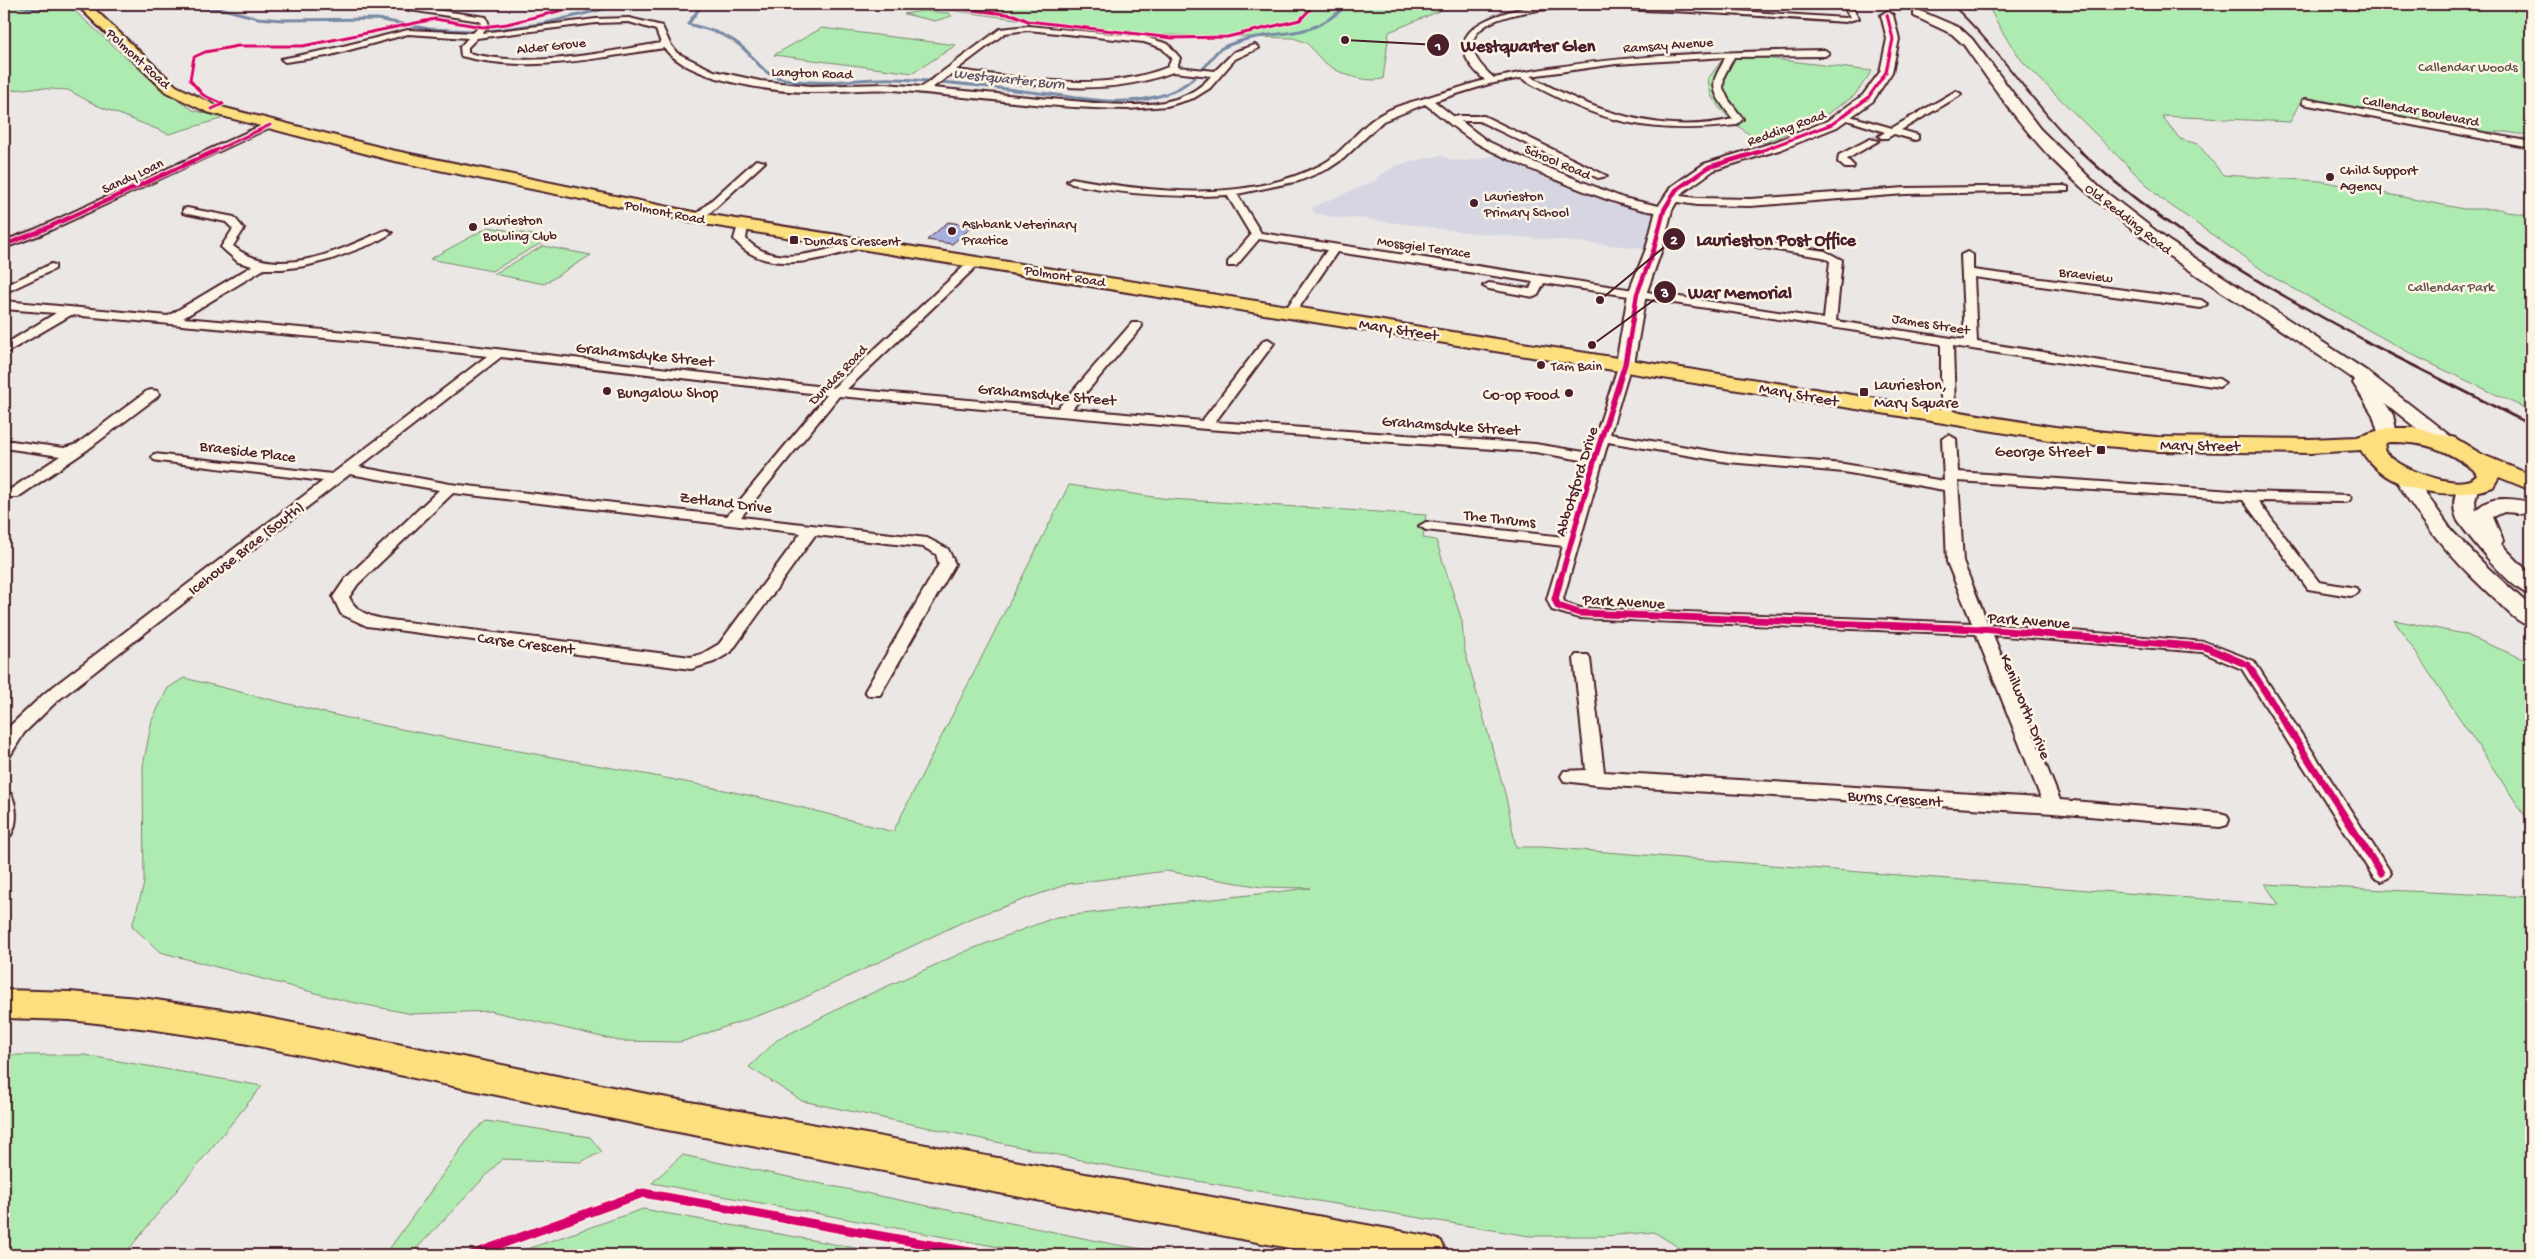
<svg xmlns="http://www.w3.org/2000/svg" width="2535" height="1259" viewBox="0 0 2535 1259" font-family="'Gochi Hand',sans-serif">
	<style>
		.built { fill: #d6d6e3 }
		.green { fill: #aeebb1; stroke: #7c856e }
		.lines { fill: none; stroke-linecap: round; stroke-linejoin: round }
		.stream { stroke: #7789a4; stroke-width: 3 }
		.building { fill: #a5b0e0; stroke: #4a1f2b }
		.street-tunnel { stroke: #cbbfbf; stroke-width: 9; stroke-dasharray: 9 4.5; stroke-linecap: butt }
		.street-casing { stroke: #4a1f2b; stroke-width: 4 }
		.secondary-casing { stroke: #4a1f2b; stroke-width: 4 }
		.primary-casing { stroke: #4a1f2b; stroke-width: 4 }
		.street { fill: #fcf5e5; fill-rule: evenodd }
		.secondary { fill: #fcf5e5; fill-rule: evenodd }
		.primary { fill: #fce080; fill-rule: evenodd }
		.rail-far2 { stroke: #4a1f2b; stroke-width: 2 }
		.rail-far1 { stroke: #4a1f2b; stroke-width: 2.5 }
		.rail { stroke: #4a1f2b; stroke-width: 3 }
		.cycleway-far4-casing { stroke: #fcf5e5; stroke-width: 5 }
		.cycleway-far3-casing { stroke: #fcf5e5; stroke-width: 6 }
		.cycleway-far2-casing { stroke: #fcf5e5; stroke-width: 8 }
		.cycleway-far1-casing { stroke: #fcf5e5; stroke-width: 10 }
		.cycleway-casing { stroke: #fcf5e5; stroke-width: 12 }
		.cycleway-far4 { stroke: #d6006c; stroke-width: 3 }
		.cycleway-far3 { stroke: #d6006c; stroke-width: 4.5 }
		.cycleway-far2 { stroke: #d6006c; stroke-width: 5.5 }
		.cycleway-far1 { stroke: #d6006c; stroke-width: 7 }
		.cycleway { stroke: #d6006c; stroke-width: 9 }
		.poi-dot { fill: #4a1f2b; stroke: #fcf5e5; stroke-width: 2 }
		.labels { text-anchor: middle; stroke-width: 5; stroke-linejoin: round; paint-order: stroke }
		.far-street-label { font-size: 14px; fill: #4a1f2b; stroke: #fcf5e5 }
		.far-park-label { font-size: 14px; fill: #63524c; stroke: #fcf5e5 }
		.far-poi-label { font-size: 14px; fill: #4a1f2b; stroke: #fcf5e5; text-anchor: start }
		.far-water-label { font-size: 15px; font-style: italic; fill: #605468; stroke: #fcf5e5 }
		.street-label { font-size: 16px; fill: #4a1f2b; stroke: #fcf5e5 }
		.poi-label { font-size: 16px; fill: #4a1f2b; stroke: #fcf5e5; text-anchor: start }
		.leader { fill: none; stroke: #4a1f2b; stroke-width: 2 }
		.callout-dot { fill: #4a1f2b; stroke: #fcf5e5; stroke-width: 2 }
		.mark-label { font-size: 15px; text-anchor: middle; font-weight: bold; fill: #fff }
		.callout-label { font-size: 18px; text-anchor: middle; font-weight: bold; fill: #4a1f2b; stroke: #fcf5e5; stroke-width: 5; stroke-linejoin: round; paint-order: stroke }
	</style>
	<rect width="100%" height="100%" fill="#ebe7e4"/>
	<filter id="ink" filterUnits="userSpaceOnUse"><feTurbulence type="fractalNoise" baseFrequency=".02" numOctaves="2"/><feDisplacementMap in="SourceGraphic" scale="10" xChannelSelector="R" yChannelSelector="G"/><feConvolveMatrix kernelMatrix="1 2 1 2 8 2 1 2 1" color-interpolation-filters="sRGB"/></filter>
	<g filter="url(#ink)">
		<!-- built -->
		<path class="built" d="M1507 154 1601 193 1664 210 1654 249 1465 232 1359 218 1342 219 1314 213 1312 207 1377 180 1376 178 1397 165 1441 155 1451 160 1465 161Z"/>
		<!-- green -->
		<path class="green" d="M4 4H67L162 90 193 110 224 118 169 134 96 105 68 90 33 88 4 91Z
			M904 4H1456L1389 32 1383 79C1362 83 1334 73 1319 57 1307 44 1312 44 1293 38L1128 34Z
			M1987 4H2531V136L2506 132H2476L2301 100 2290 122 2162 116 2180 139 2198 144 2223 175 2320 181 2464 209H2499L2531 217V411L2419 358 2271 276 2160 198 2023 62 2003 33Z
			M922 11 949 13 952 16 935 21 904 14Z
			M822 28 956 45 913 73 774 55Z
			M1740 55 1872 71 1854 96 1821 118 1765 143C1749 137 1722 114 1713 99 1710 94 1709 85 1708 79L1722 60Z
			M489 227 550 238 492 271 430 259Z
			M543 246 591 255 544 284 494 274Z
			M1069 485 1169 499 1426 515 1423 538 1436 540 1462 621 1464 648 1506 797 1516 847H1542L2279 905 2265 884 2531 897V1255H1691L1654 1232 1603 1236H1529L1124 1169 802 1101 749 1067 777 1040 854 1001 969 950 1056 917 1310 888 1262 887 1166 871 1068 884 969 919 789 1005 681 1042 619 1041 491 1011 412 1014 346 1001 160 952 132 926 144 884 143 766 152 720 168 688 184 678C246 693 309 710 371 723 547 759 720 781 893 832Z
			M2394 620 2464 634 2531 662V825Z
			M4 1055H84L262 1086 124 1255H4Z
			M486 1121 590 1137 602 1152 580 1162 502 1159 415 1250 406 1255H385L473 1132Z
			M682 1155 1112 1244 1180 1255H1042L652 1183Z
			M643 1209 893 1255H510Z"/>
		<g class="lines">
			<!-- stream -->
			<path class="stream" d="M9 4 35 9 75 8
				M686 4H694L699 9 688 24C707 29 728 34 743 48 756 59 762 74 780 78 818 88 858 77 896 79 944 81 992 87 1039 93 1078 97 1117 107 1155 97 1174 93 1190 83 1203 69 1218 53 1212 50 1237 42 1284 27 1307 43 1348 4
				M97 7 145 5 223 9 258 18 282 20 377 19 429 29 471 31
				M489 31 546 23 624 4"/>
		</g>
		<!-- building -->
		<path class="building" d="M948 222 973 226 952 244 927 240Z"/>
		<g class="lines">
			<!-- street-tunnel -->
			<path class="street-tunnel" d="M1873 141 1884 136"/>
			<!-- street casing -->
			<g class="street-casing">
				<path id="street" d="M372 4H391L486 17 489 25 482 33 596 19 629 18 662 26 670 44 677 53 714 71 760 81 811 86 885 84 922 87 1000 29 1028 26 1145 37 1168 44 1180 58 1177 67 1215 71 1234 52 1255 45 1259 48 1235 59 1210 88 1194 98 1167 106 1128 109C1050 108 971 97 893 90 867 88 840 92 813 92 772 92 690 81 664 48 596 58 529 74 461 56L460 47 468 38 408 34 327 56 285 62 281 59 327 50 408 30 473 33 481 25 480 21ZM629 22 656 30 661 43C598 53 532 69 468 53V47L477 38 596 23ZM1028 30 1144 42 1162 48 1172 58 1168 67C1100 94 1026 78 956 70L1005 33ZM1173 72 1211 76C1202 87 1190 94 1176 99 1140 110 1099 103 1062 100 1019 96 975 92 932 88L950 75C1024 83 1101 100 1173 72Z
					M1549 4 1662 6 1845 18 1850 17 1842 4H1850L1859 18 1845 22C1777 17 1709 12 1641 10 1603 8 1565 5 1527 12 1484 19 1448 39 1494 78 1603 55 1713 52 1825 50L1829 53 1825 56 1734 57 1724 76 1723 88 1728 99 1743 119 1736 125C1649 135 1597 122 1521 78L1489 84 1434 101 1453 116H1484L1607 176 1598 178 1479 121H1461L1487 141 1521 157 1623 198 1668 208V212C1640 219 1512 162 1482 146 1461 135 1444 118 1425 104L1383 121 1343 159 1328 169 1299 181 1237 194 1261 233 1824 319 1830 261 1822 257 1757 247 1751 244 1757 241 1825 251 1842 260 1836 321 1965 340 1961 255 1967 252 1973 255V270L2201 300 2207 304 2201 308 1974 277 1977 342 2219 379 2225 383 2219 387 1953 346 1955 409 1948 413 1941 409V344L1544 283 1538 295 1534 297 1489 289 1483 286 1489 283 1530 289 1533 282 1337 252 1298 309 1294 310 1288 306 1327 250 1259 239 1236 266H1228V262L1251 235 1227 195C1175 198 1124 194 1072 184L1067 181 1072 178C1153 193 1245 203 1321 165 1342 154 1355 132 1375 118 1394 105 1417 101 1438 94 1454 90 1470 84 1485 80 1425 28 1507 9 1549 4ZM1725 57C1723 64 1719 69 1716 76 1709 92 1724 107 1733 119 1662 136 1592 111 1530 76L1616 64Z
					M1956 91 1961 94 1959 96 1901 130 1918 135V139L1915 140 1894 134 1887 138H1881L1879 136 1885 132 1838 117 1843 114 1892 128Z
					M2306 99 2531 142V148L2303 104V100Z
					M267 123 275 125 42 234 4 248V241L34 230Z
					M1870 139 1878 141 1847 159 1854 166 1853 168H1845L1838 162 1839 155Z
					M756 160 765 162 702 220H694V216Z
					M2064 186 2068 187V191L1905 194 1750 206 1697 205 1671 201 1666 198 1671 195 1697 198 1750 199 1905 188Z
					M187 208 234 217 244 229 233 246C276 281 339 251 383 231L387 230 392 233 374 243 332 259 305 266 282 269H264L183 318 358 333 833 388 972 259H980V263L847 389 1058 408 1132 323H1140L1142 326 1140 329 1072 409 1202 421 1264 340 1268 339 1274 343 1215 422 1535 444 1590 453 1619 364 1625 360 1631 364 1610 434 1728 454 1844 464 1944 481 1942 439 1949 435 1956 439 1958 472 2247 492 2349 495 2351 498 2349 501 2344 502 2258 501 2319 582 2356 588 2358 591 2356 594 2350 596 2308 589 2243 500 1958 481 1963 562 1988 624 2205 642 2254 661 2391 873 2388 878 2381 881 2374 878 2242 669 2202 652 1993 635 2060 800 2220 813 2227 815 2229 820 2227 825 2220 827 2053 813 1596 785 1564 781 1561 776 1564 771 1586 770 1574 659 1576 655H1588L1590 659 1604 772 2041 798 1976 634 1579 618 1552 610 1547 599 1563 546 1426 530 1419 526 1426 522 1565 537 1588 461 1535 452 1206 429 839 396 741 517 927 538 948 549 955 564 880 695H868L865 691 939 564 936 554 923 547 815 535 731 652 714 662 691 669 367 626 341 614 333 597 346 578 439 490 350 474 57 701 24 733 10 756 4 758V737L11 725 45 693 323 481 159 461 154 460 152 457 154 454 332 474 487 356 358 341 71 315 4 354V345L56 313 4 309V301L168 316 252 266 238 262 221 247 233 229 226 222 183 213V209ZM501 357 827 395 727 516 450 484 359 467ZM1608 442 1728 462 1844 472 1944 490 1947 562 1972 623 1580 608 1565 603 1563 599ZM453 493 801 533 719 644 702 654 691 657 406 622C385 619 359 619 349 597L358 584Z
					M743 222 748 225 746 239C776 271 826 249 862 240L868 243C862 249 851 250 843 253 808 263 759 272 734 239L738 225Z
					M51 264 55 265V269L4 293V286Z
					M152 390 157 391 159 394 157 397 87 450 18 497H8L6 494 8 491 60 456 4 448V440L64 448 77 444 147 391Z
					M4 792 11 794C17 806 18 823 11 835L4 837Z"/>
			</g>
			<!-- secondary casing -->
			<g class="secondary-casing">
				<path id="secondary" d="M1918 10 1960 28 1972 39 2040 129 2099 187 2169 241 2368 372 2454 439 2457 443 2454 447H2440L2385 403 2393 415 2397 435 2394 439H2380L2373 415 2353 383 2355 380C2254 308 2142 250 2054 161 2020 126 1992 85 1964 45L1952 34 1914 16V12Z
					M1887 11 1893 15 1899 39 1892 72 1873 101 1837 127 1782 149 1714 170 1682 193 1672 210 1662 249 1646 294 1634 364 1632 368H1618L1616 364 1628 294 1646 249 1656 210 1671 187 1704 164 1772 143 1827 121 1863 95 1880 72 1887 39 1881 15Z
					M2404 470 2411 472 2452 531 2486 566 2531 607V626C2518 623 2508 612 2498 602 2457 565 2421 524 2394 476L2397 472Z
					M2468 482 2475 484 2478 488 2475 501 2476 511C2488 494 2514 499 2531 502V514L2504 512 2493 517 2503 541 2501 544 2531 575V595C2512 591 2470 538 2458 521 2452 508 2453 495 2461 484Z"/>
			</g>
			<!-- primary casing -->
			<g class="primary-casing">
				<path id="primary" d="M76 4H89L176 86 217 106 391 150 698 213 2055 427 2157 437 2310 439 2357 437 2387 428H2416L2455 438 2481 454 2531 475V490L2499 477 2493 487C2451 502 2385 492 2361 450L2310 453 2157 451 2055 441 698 223 390 160 207 112 166 92ZM2389 442C2426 442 2444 448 2474 470L2477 475C2463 494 2394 468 2384 450L2386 443Z
					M4 990 70 992 149 999 243 1013 657 1096 1427 1236 1441 1241 1447 1255H1326L657 1128 243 1043 149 1029 70 1020 4 1018Z"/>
			</g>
			<!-- street -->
			<use href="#street" class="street"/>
			<!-- secondary -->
			<use href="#secondary" class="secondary"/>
			<!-- primary -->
			<use href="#primary" class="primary"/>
			<!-- rail-far2 -->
			<path class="rail-far2" d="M1951 4C2000 48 2033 106 2082 152"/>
			<!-- rail-far1 -->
			<path class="rail-far1" d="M2080 151C2164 230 2266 288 2368 342"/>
			<!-- rail -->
			<path class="rail" d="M2365 341 2531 425"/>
			<!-- cycleway-far4 casing -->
			<g class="cycleway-far4-casing">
				<path id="cycleway-far4" d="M712 4 956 8 1014 15 1028 21 1172 38 1227 37 1300 20 1315 4
					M212 109 223 104 203 95 190 80 194 57 205 52 238 46H303L435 19 483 27 507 24 587 4
					M212 152 270 125
					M1758 152 1832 124 1868 98 1886 72 1893 39 1887 15"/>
			</g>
			<!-- cycleway-far3 casing -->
			<g class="cycleway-far3-casing">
				<path id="cycleway-far3" d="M4 245 38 232 215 151
					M1629 342 1637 294 1654 249 1664 210 1676 190 1709 167 1762 151"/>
			</g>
			<!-- cycleway-far2 casing -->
			<g class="cycleway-far2-casing">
				<path id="cycleway-far2" d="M1560 581 1595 458 1625 364 1629 341"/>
			</g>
			<!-- cycleway-far1 casing -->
			<g class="cycleway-far1-casing">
				<path id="cycleway-far1" d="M1560 580 1555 599 1558 606 1579 613 1981 629 2205 647 2248 665 2381 873"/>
			</g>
			<!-- cycleway casing -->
			<g class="cycleway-casing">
				<path id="cycleway" d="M471 1255 643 1193 987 1255"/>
			</g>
			<!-- cycleway-far4 -->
			<use href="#cycleway-far4" class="cycleway-far4"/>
			<!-- cycleway-far3 -->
			<use href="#cycleway-far3" class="cycleway-far3"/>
			<!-- cycleway-far2 -->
			<use href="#cycleway-far2" class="cycleway-far2"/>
			<!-- cycleway-far1 -->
			<use href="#cycleway-far1" class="cycleway-far1"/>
			<!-- cycleway -->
			<use href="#cycleway" class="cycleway"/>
		</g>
	</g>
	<!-- markers -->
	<g class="poi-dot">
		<circle cx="2330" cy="177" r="5"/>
		<circle cx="1474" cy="203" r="5"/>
		<circle cx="473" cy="227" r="5"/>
		<circle cx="952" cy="231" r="5"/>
		<rect x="789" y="235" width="10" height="10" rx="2.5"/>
		<circle cx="1541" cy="365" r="5"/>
		<circle cx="607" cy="391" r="5"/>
		<rect x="1859" y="387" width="10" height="10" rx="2.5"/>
		<circle cx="1569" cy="393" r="5"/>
		<rect x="2096" y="445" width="10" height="10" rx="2.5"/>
	</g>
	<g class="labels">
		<!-- far-street labels -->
		<g class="far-street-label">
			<text transform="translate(1668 44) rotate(-4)" y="5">Ramsay Avenue</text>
			<text transform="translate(551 45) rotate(-6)" y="5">Alder Grove</text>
			<text transform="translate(139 58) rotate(43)" y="5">Polmont Road</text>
			<text transform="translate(812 72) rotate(2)" y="5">Langton Road</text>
			<text transform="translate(2421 110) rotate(11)" y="5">Callendar Boulevard</text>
			<text transform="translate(1786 127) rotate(-20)" y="5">Redding Road</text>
			<text transform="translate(1558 161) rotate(23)" y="5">School Road</text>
			<text transform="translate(132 175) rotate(-25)" y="5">Sandy Loan</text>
			<text transform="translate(665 211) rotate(11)" y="5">Polmont Road</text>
			<text transform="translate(2129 218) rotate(38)" y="5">Old Redding Road</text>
			<text transform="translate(1424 246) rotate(8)" y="5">Mossgiel Terrace</text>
			<text transform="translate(2086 274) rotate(7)" y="5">Braeview</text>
			<text transform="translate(1065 275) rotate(9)" y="5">Polmont Road</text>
			<text transform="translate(1931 323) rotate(9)" y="5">James Street</text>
			<text transform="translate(837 374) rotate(-46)" y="5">Dundas Road</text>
		</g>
		<!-- far-park labels -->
		<g class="far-park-label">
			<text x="2468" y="71">Callendar Woods</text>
			<text x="2451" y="291">Callendar Park</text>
		</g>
		<!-- far-poi labels -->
		<g class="far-poi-label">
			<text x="2340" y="174">Child Support<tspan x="2340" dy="16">Agency</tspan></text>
			<text x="1484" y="200">Laurieston<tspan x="1484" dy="16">Primary School</tspan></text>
			<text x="483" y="224">Laurieston<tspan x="483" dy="16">Bowling Club</tspan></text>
			<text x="962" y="228">Ashbank Veterinary<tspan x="962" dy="16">Practice</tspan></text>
			<text x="804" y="245">Dundas Crescent</text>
			<text x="1551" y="370">Tam Bain</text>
		</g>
		<!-- far-water labels -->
		<g class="far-water-label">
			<text transform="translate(1009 78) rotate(6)" y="5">Westquarter Burn</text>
		</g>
		<!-- street labels -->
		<g class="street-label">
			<text transform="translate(1399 328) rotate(9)" y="6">Mary Street</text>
			<text transform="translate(645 353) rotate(6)" y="6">Grahamsdyke Street</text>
			<text transform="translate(1047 393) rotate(5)" y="6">Grahamsdyke Street</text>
			<text transform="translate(1799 393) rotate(10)" y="6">Mary Street</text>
			<text transform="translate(1451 424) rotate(4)" y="6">Grahamsdyke Street</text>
			<text transform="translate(2200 444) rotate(1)" y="6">Mary Street</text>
			<text transform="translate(248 450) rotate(7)" y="6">Braeside Place</text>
			<text transform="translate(1575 481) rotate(-73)" y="6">Abbotsford Drive</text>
			<text transform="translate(726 501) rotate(7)" y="6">Zetland Drive</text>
			<text transform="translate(1500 517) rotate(6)" y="6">The Thrums</text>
			<text transform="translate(245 547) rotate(-38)" y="6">Icehouse Brae (South)</text>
			<text transform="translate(1624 600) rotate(3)" y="6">Park Avenue</text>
			<text transform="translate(2029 619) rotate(4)" y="6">Park Avenue</text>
			<text transform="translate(526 642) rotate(7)" y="6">Carse Crescent</text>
			<text transform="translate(2027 706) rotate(68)" y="6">Kenilworth Drive</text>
			<text transform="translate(1895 797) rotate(4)" y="6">Burns Crescent</text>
		</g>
		<!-- poi labels -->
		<g class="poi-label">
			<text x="1874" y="389">Laurieston,<tspan x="1874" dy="18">Mary Square</tspan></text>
			<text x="617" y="397">Bungalow Shop</text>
			<text x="1559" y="399" text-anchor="end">Co-op Food</text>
			<text x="2091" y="456" text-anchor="end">George Street</text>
		</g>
	</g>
	<!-- callouts -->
	<path class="leader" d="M1345 40L1438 45M1600 300L1674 239M1592 345L1665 292"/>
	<g class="callout-dot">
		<circle cx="1345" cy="40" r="5"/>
		<circle cx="1600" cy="300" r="5"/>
		<circle cx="1592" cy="345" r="5"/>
		<circle cx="1438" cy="45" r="12"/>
		<circle cx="1674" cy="239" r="12"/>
		<circle cx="1665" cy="292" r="12"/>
	</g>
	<g class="mark-label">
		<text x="1438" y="50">1</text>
		<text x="1674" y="244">2</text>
		<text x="1665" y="297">3</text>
	</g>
	<g class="callout-label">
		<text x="1528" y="51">Westquarter Glen</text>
		<text x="1776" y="245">Laurieston Post Office</text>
		<text x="1740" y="298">War Memorial</text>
	</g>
	<!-- margin -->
	<rect width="2535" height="1259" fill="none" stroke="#fcf5e5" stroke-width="20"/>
	<rect x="10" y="10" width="2515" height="1239" fill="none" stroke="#4a1f2b" stroke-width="2" filter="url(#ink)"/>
</svg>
